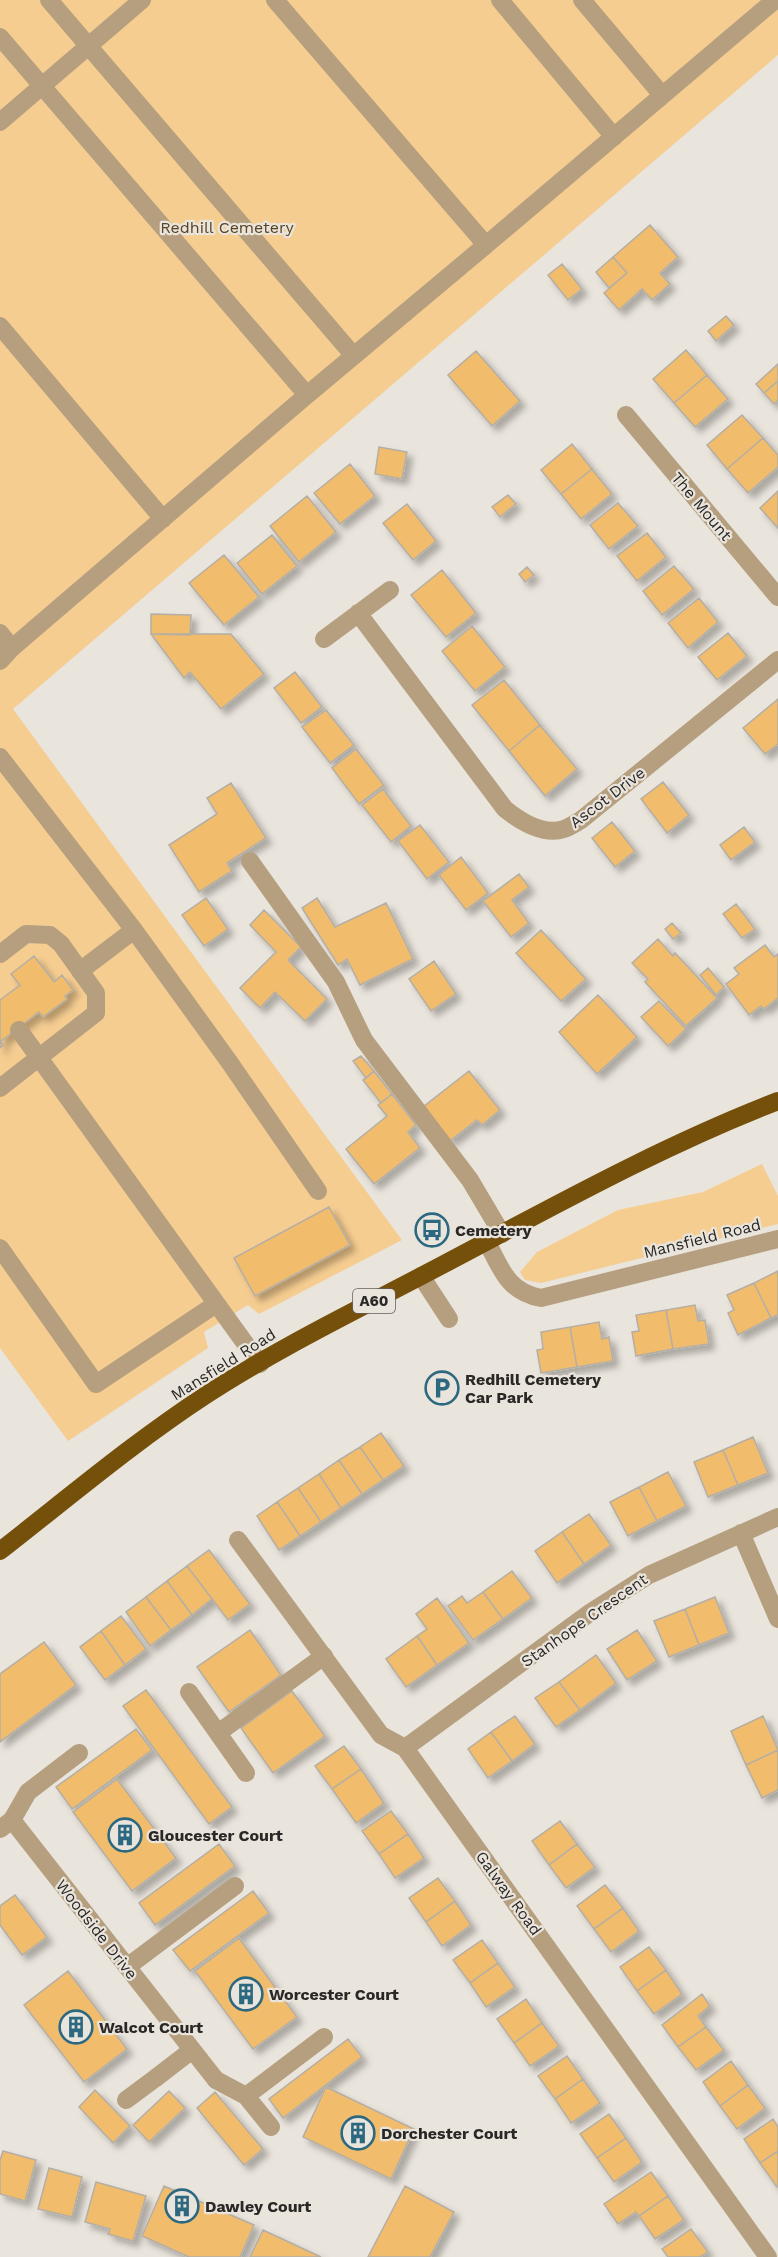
<svg xmlns="http://www.w3.org/2000/svg" width="778" height="2257" viewBox="0 0 778 2257" font-family="'Work Sans',sans-serif">
	<style>
		.green { fill: #f6cd91 }
		.building { fill: #f1bc6c; stroke: #b3aea6; stroke-width: 1.5; filter: url(#shadow) }
		.lines { fill: none; stroke-linecap: round; stroke-linejoin: round }
		.lane { stroke: #b59f7f; stroke-width: 18 }
		.street { stroke: #b59f7f; stroke-width: 18 }
		.highway { stroke: #75500b; stroke-width: 18 }
		.labels { text-anchor: middle; stroke-width: 4.5; stroke-linejoin: round; paint-order: stroke }
		.shield { fill: #e9e4dc; stroke: #63605d; stroke-width: 1.5 }
		.shield-label { font-size: 15px; font-weight: bold; fill: #2a2826 }
		.park-label { font-size: 16px; fill: #5a4321; stroke: #e9e4dc }
		.street-label { font-size: 16px; fill: #2a2826; stroke: #e9e4dc }
		.poi-label { font-size: 16px; font-weight: bold; fill: #2a2826; stroke: #e9e4dc; text-anchor: start }
	</style>
	<defs>
		<filter id="shadow"><feDropShadow dx="5.5" dy="5.5" stdDeviation="3" flood-color="#0004"/></filter>
	</defs>
	<rect width="100%" height="100%" fill="#e9e4dc"/>
	<!-- green -->
	<path class="green" d="M0 0H778V55L13 709 402 1240 259 1314 248 1305 204 1332 208 1348 68 1441 0 1348Z
		M762 1164 778 1196V1224L541 1283 525 1280 520 1272 537 1252 618 1210 703 1192Z"/>
	<!-- building -->
	<path class="building" d="M650 225 678 257 660 273 670 284 652 300 642 289 619 310 604 293 627 273 613 257Z
		M613 257 627 273 609 288 596 272Z
		M562 264 582 289 568 300 548 275Z
		M726 316 734 325 716 341 708 331Z
		M686 350 707 375 674 403 653 379Z
		M476 351 520 401 492 426 448 375Z
		M778 364V381L764 393 756 384Z
		M707 375 728 399 695 427 674 403Z
		M778 381V400L774 404 764 393Z
		M742 415 763 438 727 469 707 445Z
		M763 438 778 455V467L748 493 727 469Z
		M572 444 592 469 561 494 541 470Z
		M379 447 407 452 402 479 375 474Z
		M350 464 375 496 340 524 314 493Z
		M592 469 612 494 581 519 561 494Z
		M778 491V528L760 508Z
		M508 495 516 504 500 517 492 507Z
		M307 496 336 532 299 562 270 526Z
		M618 503 638 526 609 549 590 525Z
		M407 504 436 541 413 560 383 523Z
		M647 533 666 557 637 581 617 556Z
		M272 535 297 566 262 594 237 563Z
		M224 555 259 597 224 625 189 583Z
		M674 566 694 589 662 615 643 591Z
		M527 567 534 575 525 582 519 574Z
		M442 570 476 613 446 637 411 595Z
		M699 598 718 622 688 648 668 623Z
		M151 614 191 615 190 635 151 634Z
		M472 626 505 667 475 691 442 651Z
		M728 633 747 656 717 680 698 657Z
		M151 634H231L264 674 221 709 190 672 184 678Z
		M295 672 322 707 301 723 274 688Z
		M504 680 540 725 509 751 472 705Z
		M778 699V744L765 754 743 728Z
		M326 710 354 745 330 763 302 727Z
		M540 725 577 769 545 796 509 751Z
		M356 749 384 785 359 804 332 768Z
		M663 782 689 815 667 833 641 799Z
		M231 783 266 838 227 863 232 871 199 892 169 845 217 814 207 798Z
		M383 789 411 826 391 842 362 805Z
		M612 822 635 851 615 867 592 838Z
		M420 825 449 862 427 879 398 841Z
		M744 827 755 842 731 860 720 845Z
		M461 857 488 893 466 910 439 875Z
		M519 874 529 887 512 900 529 923 511 937 483 901Z
		M206 898 228 929 204 946 182 915Z
		M317 898 335 927 386 903 413 959 360 985 347 959 338 965 302 908Z
		M736 904 755 929 742 938 723 914Z
		M264 910 301 947 288 960 327 999 305 1021 275 992 260 1008 240 988 276 952 250 925Z
		M672 923 681 933 673 939 665 929Z
		M541 930 586 979 561 1001 516 953Z
		M658 939 673 956 675 953 717 998 686 1026 645 982 648 979 632 963Z
		M765 945 774 957 778 954V998L764 1009 761 1006 749 1015 726 984 739 974 734 968Z
		M34 956 54 982 62 975 73 990 65 996 67 999 43 1017 39 1012 0 1042 4 1045 0 1048V1000L20 985 11 974Z
		M434 961 456 994 431 1011 409 979Z
		M708 968 724 987 716 995 700 975Z
		M598 995 637 1037 597 1074 559 1032Z
		M659 1001 686 1029 668 1046 641 1017Z
		M361 1056 374 1071 366 1078 353 1061Z
		M374 1071 392 1094 381 1103 363 1080Z
		M469 1071 500 1110 482 1125 477 1120 450 1141 423 1107Z
		M392 1094 416 1125 408 1132 420 1148 374 1184 346 1149 387 1116 378 1105Z
		M329 1207 350 1245 255 1296 234 1258Z
		M778 1271V1315L771 1318 754 1283Z
		M754 1283 771 1318 738 1335 728 1313 734 1310 727 1295Z
		M695 1305 698 1321 705 1320 709 1344 673 1349 666 1310Z
		M666 1310 673 1349 636 1356 632 1332 639 1331 636 1315Z
		M599 1322 602 1339 609 1337 613 1361 577 1367 570 1327Z
		M570 1327 577 1367 541 1373 537 1350 543 1349 541 1332Z
		M381 1433 404 1466 383 1480 360 1447Z
		M753 1437 768 1473 738 1485 723 1450Z
		M360 1447 383 1480 362 1494 339 1460Z
		M723 1450 738 1485 708 1497 694 1462Z
		M339 1460 362 1494 341 1508 319 1474Z
		M668 1472 686 1506 657 1521 639 1487Z
		M319 1474 341 1508 321 1522 298 1488Z
		M639 1487 657 1521 628 1536 610 1502Z
		M298 1488 321 1522 300 1536 277 1502Z
		M277 1502 300 1536 279 1550 257 1516Z
		M589 1514 611 1545 584 1564 562 1532Z
		M562 1532 584 1564 557 1583 535 1551Z
		M209 1550 250 1604 228 1620 187 1566Z
		M187 1566 212 1599 192 1615 167 1581Z
		M512 1571 532 1598 503 1619 483 1592Z
		M167 1581 192 1615 171 1630 146 1597Z
		M483 1592 503 1619 473 1640 448 1606 462 1596 467 1603Z
		M146 1597 171 1630 150 1646 126 1612Z
		M715 1597 729 1633 699 1645 685 1609Z
		M437 1598 469 1643 437 1665 417 1636 427 1629 416 1614Z
		M685 1609 699 1645 669 1657 654 1621Z
		M121 1616 146 1649 125 1665 101 1631Z
		M250 1630 281 1675 229 1712 197 1667Z
		M637 1630 657 1661 627 1680 607 1649Z
		M101 1631 125 1665 105 1680 80 1647Z
		M417 1636 437 1665 406 1687 386 1659Z
		M44 1642 76 1685 0 1742V1674Z
		M596 1655 616 1683 580 1710 559 1682Z
		M559 1682 580 1710 556 1727 535 1698Z
		M146 1690 232 1807 209 1824 123 1706Z
		M292 1691 325 1736 273 1773 241 1728Z
		M515 1716 535 1744 512 1761 491 1732Z
		M763 1716 778 1750 746 1765 731 1731Z
		M136 1729 152 1750 72 1809 56 1787Z
		M491 1732 512 1761 488 1778 468 1749Z
		M344 1746 361 1769 332 1789 315 1766Z
		M778 1750V1790L762 1798 746 1765Z
		M361 1769 384 1803 356 1823 332 1789Z
		M117 1779 176 1858 132 1891 73 1812Z
		M391 1811 408 1834 379 1854 362 1831Z
		M560 1821 577 1844 549 1865 532 1841Z
		M408 1834 424 1858 395 1878 379 1854Z
		M219 1844 235 1866 155 1925 139 1903Z
		M577 1844 595 1867 566 1888 549 1865Z
		M438 1878 455 1901 426 1922 409 1898Z
		M605 1885 623 1908 594 1929 577 1906Z
		M253 1891 269 1913 190 1971 173 1950Z
		M15 1895 47 1937 22 1955 0 1925V1906Z
		M455 1901 471 1925 442 1946 426 1922Z
		M623 1908 639 1931 611 1952 594 1929Z
		M239 1938 297 2017 253 2049 195 1971Z
		M482 1940 498 1963 470 1983 453 1960Z
		M649 1947 666 1970 637 1991 620 1967Z
		M498 1963 515 1987 486 2007 470 1983Z
		M666 1970 682 1994 654 2014 637 1991Z
		M68 1971 127 2049 84 2082 24 2005Z
		M702 1994 710 2006 698 2016 706 2027 678 2047 662 2025Z
		M526 1999 542 2023 514 2043 497 2019Z
		M542 2023 559 2046 530 2066 514 2043Z
		M706 2027 724 2050 696 2070 678 2047Z
		M348 2039 362 2057 283 2118 269 2099Z
		M567 2056 583 2079 555 2099 538 2076Z
		M731 2061 748 2085 720 2106 703 2082Z
		M583 2079 600 2103 571 2123 555 2099Z
		M748 2085 765 2108 737 2129 720 2106Z
		M326 2087 414 2129 391 2179 303 2137Z
		M95 2090 130 2126 113 2143 79 2107Z
		M169 2091 185 2108 149 2142 133 2125Z
		M215 2092 263 2149 244 2165 197 2108Z
		M609 2114 626 2138 597 2158 580 2134Z
		M773 2119 778 2127V2151L760 2163 744 2139Z
		M626 2138 642 2162 614 2182 597 2158Z
		M3 2151 36 2160 25 2201 0 2194V2160Z
		M778 2151V2186L777 2187 760 2163Z
		M49 2168 82 2177 72 2217 38 2209Z
		M651 2172 668 2196 639 2216 636 2212 618 2224 604 2204Z
		M96 2182 146 2196 133 2241 108 2234 110 2229 85 2222Z
		M164 2186 254 2225 240 2257H189L142 2236Z
		M405 2186 454 2212 430 2257H368Z
		M668 2196 684 2220 655 2239 639 2216Z
		M691 2229 708 2252 700 2257H668L662 2249Z
		M263 2230 321 2257H250Z"/>
	<g class="lines">
		<!-- lane -->
		<path class="lane" d="M49 0 354 356
			M275 0 486 245 307 395
			M500 0 614 137
			M582 0 662 95
			M0 37 307 395 12 648 0 661
			M0 122 142 0
			M486 245 775 0
			M0 326 163 519
			M0 633 12 648
			M0 757 134 930 80 971
			M134 930 230 1063 318 1191
			M0 954 26 934 50 935 61 944 96 993V1013L0 1088
			M19 1030 260 1364
			M0 1248 96 1384 216 1304
			M421 1276 449 1319
			M189 1692 246 1773
			M218 1733 324 1656
			M12 1820 28 1792 79 1753
			M127 1967 235 1886
			M216 2080 246 2096 324 2037
			M246 2096 271 2127
			M126 2100 157 2077"/>
		<!-- street -->
		<path class="street" d="M626 415 778 597
			M358 613 505 809C520 821 543 836 564 829 570 827 576 823 581 820L778 660
			M324 639 390 590
			M250 861 336 982 364 1040 470 1180 502 1234
			M487 1242C501 1269 508 1292 541 1298L778 1239
			M741 1533 778 1619
			M238 1540 381 1735 405 1748 768 2257
			M405 1748 591 1612 649 1575 778 1517
			M0 1829 12 1820 216 2080
			M157 2077 192 2050"/>
		<!-- highway -->
		<path class="highway" d="M0 1551C68 1498 134 1442 206 1395 283 1345 367 1305 448 1262 556 1205 664 1145 778 1101"/>
	</g>
	<!-- icons -->
	<defs>
		<g id="bus-ring" transform="scale(1.725)"><circle r="9.5" fill="#e9e4dc" stroke="#2c6980" stroke-width="1.5"/><path d="M-5-6H5V4H4V6H2V4H-2V6H-4V4H-5ZM-3.5-4V0h7V-4ZM-3.5 1.2v1.5H-2V1.2ZM2 1.2v1.5H3.5V1.2Z" fill="#2c6980"/></g>
		<g id="parking-ring" transform="scale(1.725)"><circle r="9.5" fill="#e9e4dc" stroke="#2c6980" stroke-width="1.5"/><path d="M-3.5-5.5H1a3.5 3.5 0 0 1 0 7H-1V5.5H-3.5ZM-1-3.4V-.6H.8a1.4 1.4 0 0 0 0-2.8Z" fill="#2c6980"/></g>
		<g id="building-ring" transform="scale(1.725)"><circle r="9.5" fill="#e9e4dc" stroke="#2c6980" stroke-width="1.5"/><path d="M-4-6H4V6H1V3H-1V6H-4ZM-2.5-4.3h1.7v1.8h-1.7ZM.8-4.3h1.7v1.8H.8ZM-2.5-1h1.7V.8h-1.7ZM.8-1h1.7V.8H.8Z" fill="#2c6980"/></g>
	</defs>
	<g fill-rule="evenodd">
		<use href="#bus-ring" x="432" y="1230"/>
		<use href="#parking-ring" x="442" y="1388"/>
		<use href="#building-ring" x="125" y="1835"/>
		<use href="#building-ring" x="246" y="1994"/>
		<use href="#building-ring" x="76" y="2027"/>
		<use href="#building-ring" x="358" y="2133"/>
		<use href="#building-ring" x="182" y="2206"/>
	</g>
	<g class="labels">
		<!-- shield labels -->
		<rect class="shield" x="353" y="1289" width="42" height="24" rx="4.5"/>
		<g class="shield-label">
			<text x="374" y="1306">A60</text>
		</g>
		<!-- park labels -->
		<g class="park-label">
			<text x="227" y="233">Redhill Cemetery</text>
		</g>
		<!-- street labels -->
		<g class="street-label">
			<text transform="translate(702 506) rotate(50)" y="6">The Mount</text>
			<text transform="translate(607 797) rotate(-37)" y="6">Ascot Drive</text>
			<text transform="translate(702 1238) rotate(-14)" y="6">Mansfield Road</text>
			<text transform="translate(223 1364) rotate(-32)" y="6">Mansfield Road</text>
			<text transform="translate(584 1620) rotate(-35)" y="6">Stanhope Crescent</text>
			<text transform="translate(509 1893) rotate(54)" y="6">Galway Road</text>
			<text transform="translate(97 1929) rotate(52)" y="6">Woodside Drive</text>
		</g>
		<!-- poi labels -->
		<g class="poi-label">
			<text x="455" y="1236">Cemetery</text>
			<text x="465" y="1385">Redhill Cemetery<tspan x="465" dy="18">Car Park</tspan></text>
			<text x="148" y="1841">Gloucester Court</text>
			<text x="269" y="2000">Worcester Court</text>
			<text x="99" y="2033">Walcot Court</text>
			<text x="381" y="2139">Dorchester Court</text>
			<text x="205" y="2212">Dawley Court</text>
		</g>
	</g>
</svg>
